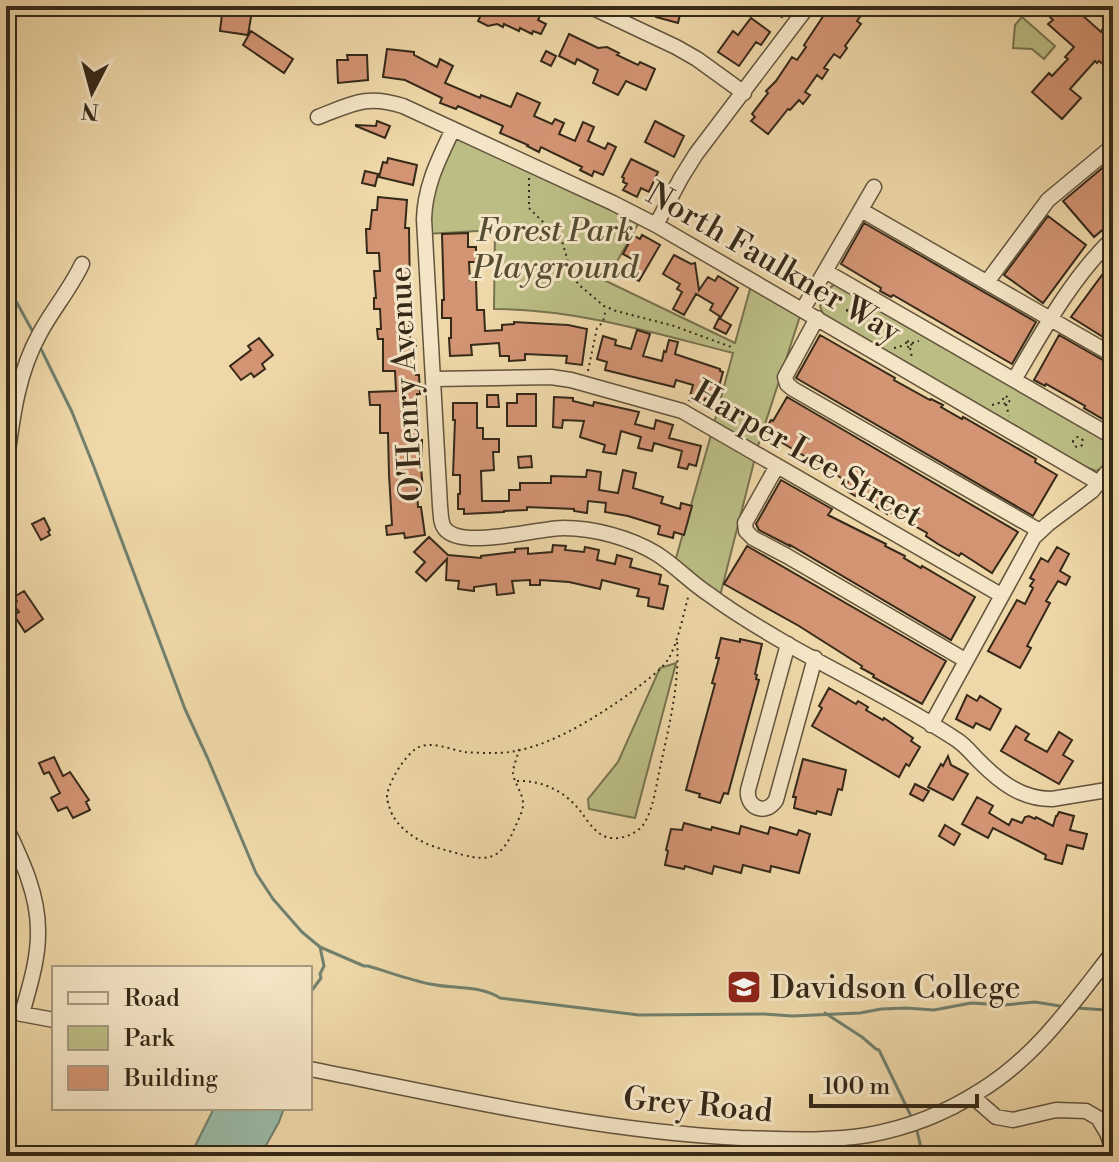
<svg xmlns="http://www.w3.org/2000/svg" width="1119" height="1162" viewBox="0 0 1119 1162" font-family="'Libre Bodoni',serif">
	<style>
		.green { fill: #bbbd85; stroke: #78734e; stroke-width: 2 }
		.water { fill: #99baa6; stroke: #71806d; stroke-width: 2 }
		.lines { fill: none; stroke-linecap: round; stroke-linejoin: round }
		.stream { stroke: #71806d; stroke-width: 3 }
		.building { fill: #d39474; stroke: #352918; stroke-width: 2 }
		.minor-casing { stroke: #63543c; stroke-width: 17 }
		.path { stroke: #352918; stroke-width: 2; stroke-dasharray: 2 4; stroke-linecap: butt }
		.minor { stroke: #f4e5c6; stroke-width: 14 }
		.labels { text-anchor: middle; stroke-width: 6; stroke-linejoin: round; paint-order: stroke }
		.park-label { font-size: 32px; font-style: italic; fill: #564e33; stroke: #f4e5c6 }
		.street-label { font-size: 32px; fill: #352918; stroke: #f4e5c6 }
		.poi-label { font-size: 32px; fill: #352918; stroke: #f4e5c6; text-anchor: start }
	</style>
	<rect width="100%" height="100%" fill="#eed7a8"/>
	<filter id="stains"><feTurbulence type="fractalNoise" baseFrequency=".0025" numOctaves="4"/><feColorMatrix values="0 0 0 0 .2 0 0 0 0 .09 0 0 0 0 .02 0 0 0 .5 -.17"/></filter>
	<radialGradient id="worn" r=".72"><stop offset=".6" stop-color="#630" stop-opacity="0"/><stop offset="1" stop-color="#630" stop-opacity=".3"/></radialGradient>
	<!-- green -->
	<path class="green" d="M1022 17 1055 46 1044 59 1032 49 1013 48 1015 25Z
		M453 131 641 219 606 281 735 343 752 282 802 310 756 452 713 427 733 353C654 333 576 309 494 309L495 230 426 234 425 219Z
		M834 285H839L1109 441 1113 447 1112 455 1103 467 1096 471 1086 467 823 314 820 306C823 298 826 289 834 285Z
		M713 428 756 454 719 600 674 565Z
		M676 663 635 818 589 809 588 799 618 762 660 668Z"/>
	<!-- water -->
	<path class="water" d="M214 1108H284L279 1122 260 1156H190Z"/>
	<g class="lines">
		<!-- stream -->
		<path class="stream" d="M6 283 33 332
			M40 347 72 412 94 467 185 709 208 759 256 873 273 899 302 932 320 947 364 966H368C389 972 410 980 430 984 453 989 480 985 500 998L639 1015 764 1014 792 1016 860 1013 881 1009 906 1008 934 1010 971 1003 1004 1005 1035 1002 1060 1006
			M310 993 321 978 320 974 324 966 320 947
			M1077 1008 1106 1010 1113 1013
			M825 1013 862 1037 876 1049 879 1050 910 1114
			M917 1131 923 1156"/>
	</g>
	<!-- building -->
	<path class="building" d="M223 6 252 11 248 35 220 31Z
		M464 6H520L540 16 538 20 546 24 541 34 533 31 532 34 520 28 519 31 504 24 503 27 497 24 488 26 478 21 481 15Z
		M658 6H682L678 23 656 17Z
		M766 6H789L782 17Z
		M830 6H868L857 21 861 24 845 46 847 48 840 58 834 54 824 68 828 70 822 79 817 75 805 92 810 95 803 104 799 100 790 110 788 109 768 134 751 121 755 117 752 114 768 93 766 91 776 81 792 57 797 60 806 47 804 45Z
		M1058 6H1072L1101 32 1102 30 1110 38 1105 44 1111 50 1109 52 1111 54 1103 64 1099 61 1097 63 1095 61 1070 89 1081 98 1062 119 1032 92 1049 73 1052 76 1068 59 1065 57 1074 47 1048 24 1053 20 1049 16Z
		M751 18 770 32 761 45 756 42 739 66 718 52 733 31 738 35Z
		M251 31 293 59 284 73 243 45Z
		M569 34 598 48 607 47 619 53 617 55 638 65 640 62 655 69 646 90 626 81 618 95 593 83 598 70 577 59 575 64 559 56Z
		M387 49 414 52V55L437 67 440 59 453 66 445 83 480 98 481 95 511 107 517 93 540 103 534 116 552 124 555 119 564 123 559 134 575 141 583 122 594 127 588 141 605 149 608 143 616 147 603 175 594 171 592 176 580 170 582 167 541 147 539 152 527 146 528 145 500 133 503 126 458 106 456 109 440 103 442 98 405 80 383 77Z
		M546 51 556 56 551 66 541 61Z
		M347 55H367L368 80 338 83 337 60H348Z
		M377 121 390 126 385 138 356 126V125L376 126Z
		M655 121 684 136 674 157 645 142Z
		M388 158 417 165 413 185 379 177 383 162 387 163Z
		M631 159 658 172 649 192 641 188 637 197 623 190 627 184 623 182 624 178 622 177Z
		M1113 159V221L1094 237 1063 201Z
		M365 171 378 174 375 186 362 183Z
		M378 197 407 200 405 228H409L410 298H405L406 315H409L410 341H416V375H419L420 394H417L418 440H422V458H420L423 488 417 489 418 507H421L425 535 405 538 404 533 387 535 386 526 392 525 389 474 388 433H380V405H370L369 392 396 391 395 371H383V339H378L377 329H381L380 309H374V298H376L374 271H380L379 253H367L366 229H370L372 210H377Z
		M1048 216 1086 245 1043 303 1004 275Z
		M864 223 1036 322 1012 364 893 295 891 297 880 291 881 288 841 264Z
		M468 233V247H476V262H469L470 280H476L477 310H484L485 331 502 330V325L514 324V322L568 325 587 329 582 365 566 363 567 356 525 354V360L509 361V356H500L499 343 471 345 472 355 450 356 449 338H451V318H442V300H444L442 234Z
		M633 235 640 239 642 235 660 245 639 281 625 273 632 259 623 254Z
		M674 255 691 264 695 263 699 290 708 277 715 281 718 276 738 288 721 317 710 310 713 304 696 294 684 315 673 309 682 292 677 289 680 284 663 274Z
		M1108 267 1113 271V339L1111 342 1071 317Z
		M719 318 731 325 726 334 714 328Z
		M637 330 650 334 643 356 662 361 664 351 666 352 669 340 678 342 675 354 720 369V371L723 372 715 401 705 399 703 404 689 400 693 385 676 380 674 387 605 370 607 362 597 359 603 336 616 340 615 345 631 349Z
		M820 335 895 378 894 380 930 400 931 399 943 405 941 407 962 419 963 417 1036 459 1035 462 1057 475 1033 516 796 378Z
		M1059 335 1113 366V425L1084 408 1085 406 1046 384 1045 386 1034 380Z
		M259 338 273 355 262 364 265 369 254 377 251 373 241 380 230 366 251 350 248 346Z
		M517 394H536V426H507V403H517Z
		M487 395H498L499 407H487Z
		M554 397 573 398V401L593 406 594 402 639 412 635 424 654 429 656 420 673 425 669 438 701 446 696 466 689 464 687 469 678 467 682 451 654 443 652 451 638 448 641 437 621 431 616 454 603 452 605 445 580 437 584 421 563 420 562 428 553 427Z
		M787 397 1018 532 992 573 961 553 959 556 938 544 926 536 927 533 888 511 887 514 876 507 877 505 857 493 855 496 844 489 848 482 764 432 771 420 773 421Z
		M453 403H477V428H483V439H499V452H493L494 470 481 471 482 501H509V490H520V483H551V476L586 477 587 470 601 472 599 490 618 493 623 470 636 473 633 488 663 497 661 503 680 509 681 503 692 506 684 535 674 532 673 538 658 534 660 526 628 516 605 512 606 503 588 501 587 513 574 511V509L527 507V510L504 511V512L464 514V509H458V494H460V475H453L455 420H453Z
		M531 456 532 467 519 468 518 457Z
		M781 480 832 509 828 515 886 544 885 546 905 556 904 558 921 568 922 566 975 597 951 640 790 545V546L759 530 756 524Z
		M44 518 50 530 48 532 50 535 41 540 32 524Z
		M429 537 448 555 481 558V556L515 552V549L528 548V554L552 552 553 545 566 546 565 550 584 552 585 547 599 550 597 560 615 564 617 555 632 559 630 567 661 575 659 584 668 586 663 609 648 606 649 598 637 596 639 589 602 580 600 589 569 582 540 580V585H530V580L512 581 514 593 497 595 496 584 474 587V591L458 589 459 581 446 580 447 559 426 581 416 572 425 562 414 552Z
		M747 546 946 661 922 704 873 677 874 675 861 668 862 666 799 626 724 584Z
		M1057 547 1069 554 1060 571 1070 577 1066 585 1058 581 1046 601 1050 603 1027 646 1031 648 1020 668 988 651 1017 600 1025 604 1033 588 1030 586 1034 580 1030 578 1041 558 1048 562Z
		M24 591 43 619 25 632 14 615 19 612 13 604 17 601 14 597Z
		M721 638 740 642V639L762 644 755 674 757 675 756 679 759 680 728 794 724 793 720 803 699 797 700 794 686 790 715 684 712 683 719 658H716Z
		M829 688 856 704 858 701 868 707 866 710 883 720 884 718 913 738 911 741 920 747 909 766 906 764 899 777 812 726 822 708 819 706Z
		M967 695 977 701 980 696 1001 709 990 730 976 723 973 728 956 719Z
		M1016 726 1029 734 1025 740 1047 752 1059 732 1072 740 1063 755 1073 761 1059 784 1001 751Z
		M948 756 951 765 968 774 953 800 928 787 941 764 943 766Z
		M54 757 63 776 70 772 89 800 86 802 90 810 73 818 67 807 58 811 51 798 60 793 49 772 44 774 39 763Z
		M803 759 846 770 842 790 838 789 831 815 817 811 816 814 794 808 796 797H793Z
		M915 784 929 791 923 801 910 794Z
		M977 797 993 806 989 813 1009 825 1012 819 1022 823 1025 817 1029 816 1035 819 1036 817 1053 826 1056 816H1057L1059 812 1074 816 1070 830 1087 834 1083 849 1067 845 1062 864 1045 859 1046 855 993 828 988 838 962 824Z
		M684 823 711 830 712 827 739 834 741 826 768 834 770 827 797 835 799 830 810 834 799 873 771 866 770 872 743 865 741 873 714 866 712 874 685 866 684 869 665 865 668 851 666 850 671 829 682 830Z
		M945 825 960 834 954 845 939 836Z"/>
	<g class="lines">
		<!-- minor casing -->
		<g class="minor-casing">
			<path id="minor" d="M589 6 676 47 697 59 744 93
				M318 117C352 104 366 94 403 106L613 203 656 225 1099 483
				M453 129C439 159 425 185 424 219L440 506C441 513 440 523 445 529 463 550 537 528 564 528 594 528 631 538 657 554 676 566 691 583 710 595 734 613 761 629 787 644 843 676 903 704 957 740 965 745 972 754 979 761 1000 782 1021 799 1052 799L1113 789
				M861 210 1113 355
				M656 225 681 178 696 154 808 6
				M825 271 1113 437
				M987 282 1048 200 1113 146
				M803 309 874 187
				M817 318 785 377 787 384 793 389 1040 531
				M434 379 551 377 571 380 682 411 1001 595
				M1014 380C1044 329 1071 279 1113 238
				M6 466C12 421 17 374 40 333 53 309 71 288 82 264
				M777 466 745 523 746 531 753 538 787 556 965 660
				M788 644 748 790C746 808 766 816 776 800L815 658
				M931 725 1034 537 1048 524 1092 491 1113 465
				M6 827C22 860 39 896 38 934 38 961 29 988 22 1014
				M6 1011 54 1020
				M310 1069C452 1097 595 1131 741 1138 783 1139 826 1142 868 1135 907 1128 946 1113 980 1091 1036 1057 1073 1003 1113 952
				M972 1096 996 1117 1013 1120 1056 1110 1086 1111 1098 1118 1107 1133 1113 1149"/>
		</g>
		<!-- path -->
		<path class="path" d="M529 178V208L562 241 569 265 578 284 604 306 616 311 674 326 734 348
			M847 311a5 5 0 1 1 10 0a5 5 0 1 1-10 0Z
			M907 341 912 343 910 348 905 345Z
			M912 343 919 341
			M894 348 905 345
			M910 348 912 358
			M588 371 597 328 603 322 606 309
			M1006 396 1010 400 1008 403 1005 404 1002 400Z
			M1006 404 1009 416
			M992 405 1002 402
			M1073 442a5 5 0 1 1 10 0a5 5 0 1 1-10 0Z
			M519 749C518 756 513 766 513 773 514 783 522 792 523 802 524 809 519 818 516 825 500 864 486 862 449 851 428 846 405 836 393 816 391 813 388 803 387 799 386 785 405 755 417 748 431 740 451 750 465 752 475 753 486 753 496 753 542 753 597 717 633 691 644 682 661 671 669 658 679 639 683 615 689 594
			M517 781C543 780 566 792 581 812 587 820 593 830 602 835 615 843 638 835 645 822 654 806 656 786 660 768 669 726 680 683 677 640
			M1103 1107 1110 1105 1113 1108"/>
		<!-- minor -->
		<use href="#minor" class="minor"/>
	</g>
	<!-- icons -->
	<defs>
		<g id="university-square" transform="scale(1.8)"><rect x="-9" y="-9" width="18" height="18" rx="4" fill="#8f2418" stroke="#f4e5c6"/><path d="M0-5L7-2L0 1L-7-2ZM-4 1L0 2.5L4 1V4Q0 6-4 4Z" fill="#fff"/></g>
	</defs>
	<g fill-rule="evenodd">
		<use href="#university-square" x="744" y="987"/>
	</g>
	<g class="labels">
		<!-- park labels -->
		<g class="park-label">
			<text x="555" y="241">Forest Park<tspan x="555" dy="37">Playground</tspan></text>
		</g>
		<!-- street labels -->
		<g class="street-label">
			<text transform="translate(774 262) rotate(30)" y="11">North Faulkner Way</text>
			<text transform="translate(405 384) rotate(-93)" y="11">O'Henry Avenue</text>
			<text transform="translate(808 453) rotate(30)" y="11">Harper Lee Street</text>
			<text transform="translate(698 1104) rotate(5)" y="11">Grey Road</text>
		</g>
		<!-- poi labels -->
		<g class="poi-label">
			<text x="770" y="998">Davidson College</text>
		</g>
	</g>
	<!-- margin -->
	<rect width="1119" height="1162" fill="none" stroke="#eed7a8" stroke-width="32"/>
	<rect x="8" y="8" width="1103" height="1146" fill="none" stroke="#352918" stroke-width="4"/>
	<rect x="16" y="16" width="1087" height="1130" fill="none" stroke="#352918" stroke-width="2"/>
	<!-- legend -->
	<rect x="52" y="966" width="260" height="144" fill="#f4e5c6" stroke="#a89a80" stroke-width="2"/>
	<rect x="68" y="992" width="40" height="12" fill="#f4e5c6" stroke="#a89a80" stroke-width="2"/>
	<text x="124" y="1006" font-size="24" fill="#352918">Road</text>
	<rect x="68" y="1026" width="40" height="24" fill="#bbbd85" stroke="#a89a80" stroke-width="2"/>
	<text x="124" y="1046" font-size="24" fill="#352918">Park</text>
	<rect x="68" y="1066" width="40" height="24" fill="#d39474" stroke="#a89a80" stroke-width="2"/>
	<text x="124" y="1086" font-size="24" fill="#352918">Building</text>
	<!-- north arrow -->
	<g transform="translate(92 92) rotate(186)" stroke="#f4e5c6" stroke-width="6" paint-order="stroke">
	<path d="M0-6L14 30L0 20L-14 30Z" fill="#352918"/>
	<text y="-12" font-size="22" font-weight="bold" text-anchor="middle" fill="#352918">N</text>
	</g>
	<!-- scale -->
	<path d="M811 1094v12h166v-12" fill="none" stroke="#352918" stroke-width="4"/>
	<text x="823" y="1094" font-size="24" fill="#352918" stroke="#f4e5c6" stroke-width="6" paint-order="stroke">100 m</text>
	<rect width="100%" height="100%" filter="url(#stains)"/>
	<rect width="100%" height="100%" fill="url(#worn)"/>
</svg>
